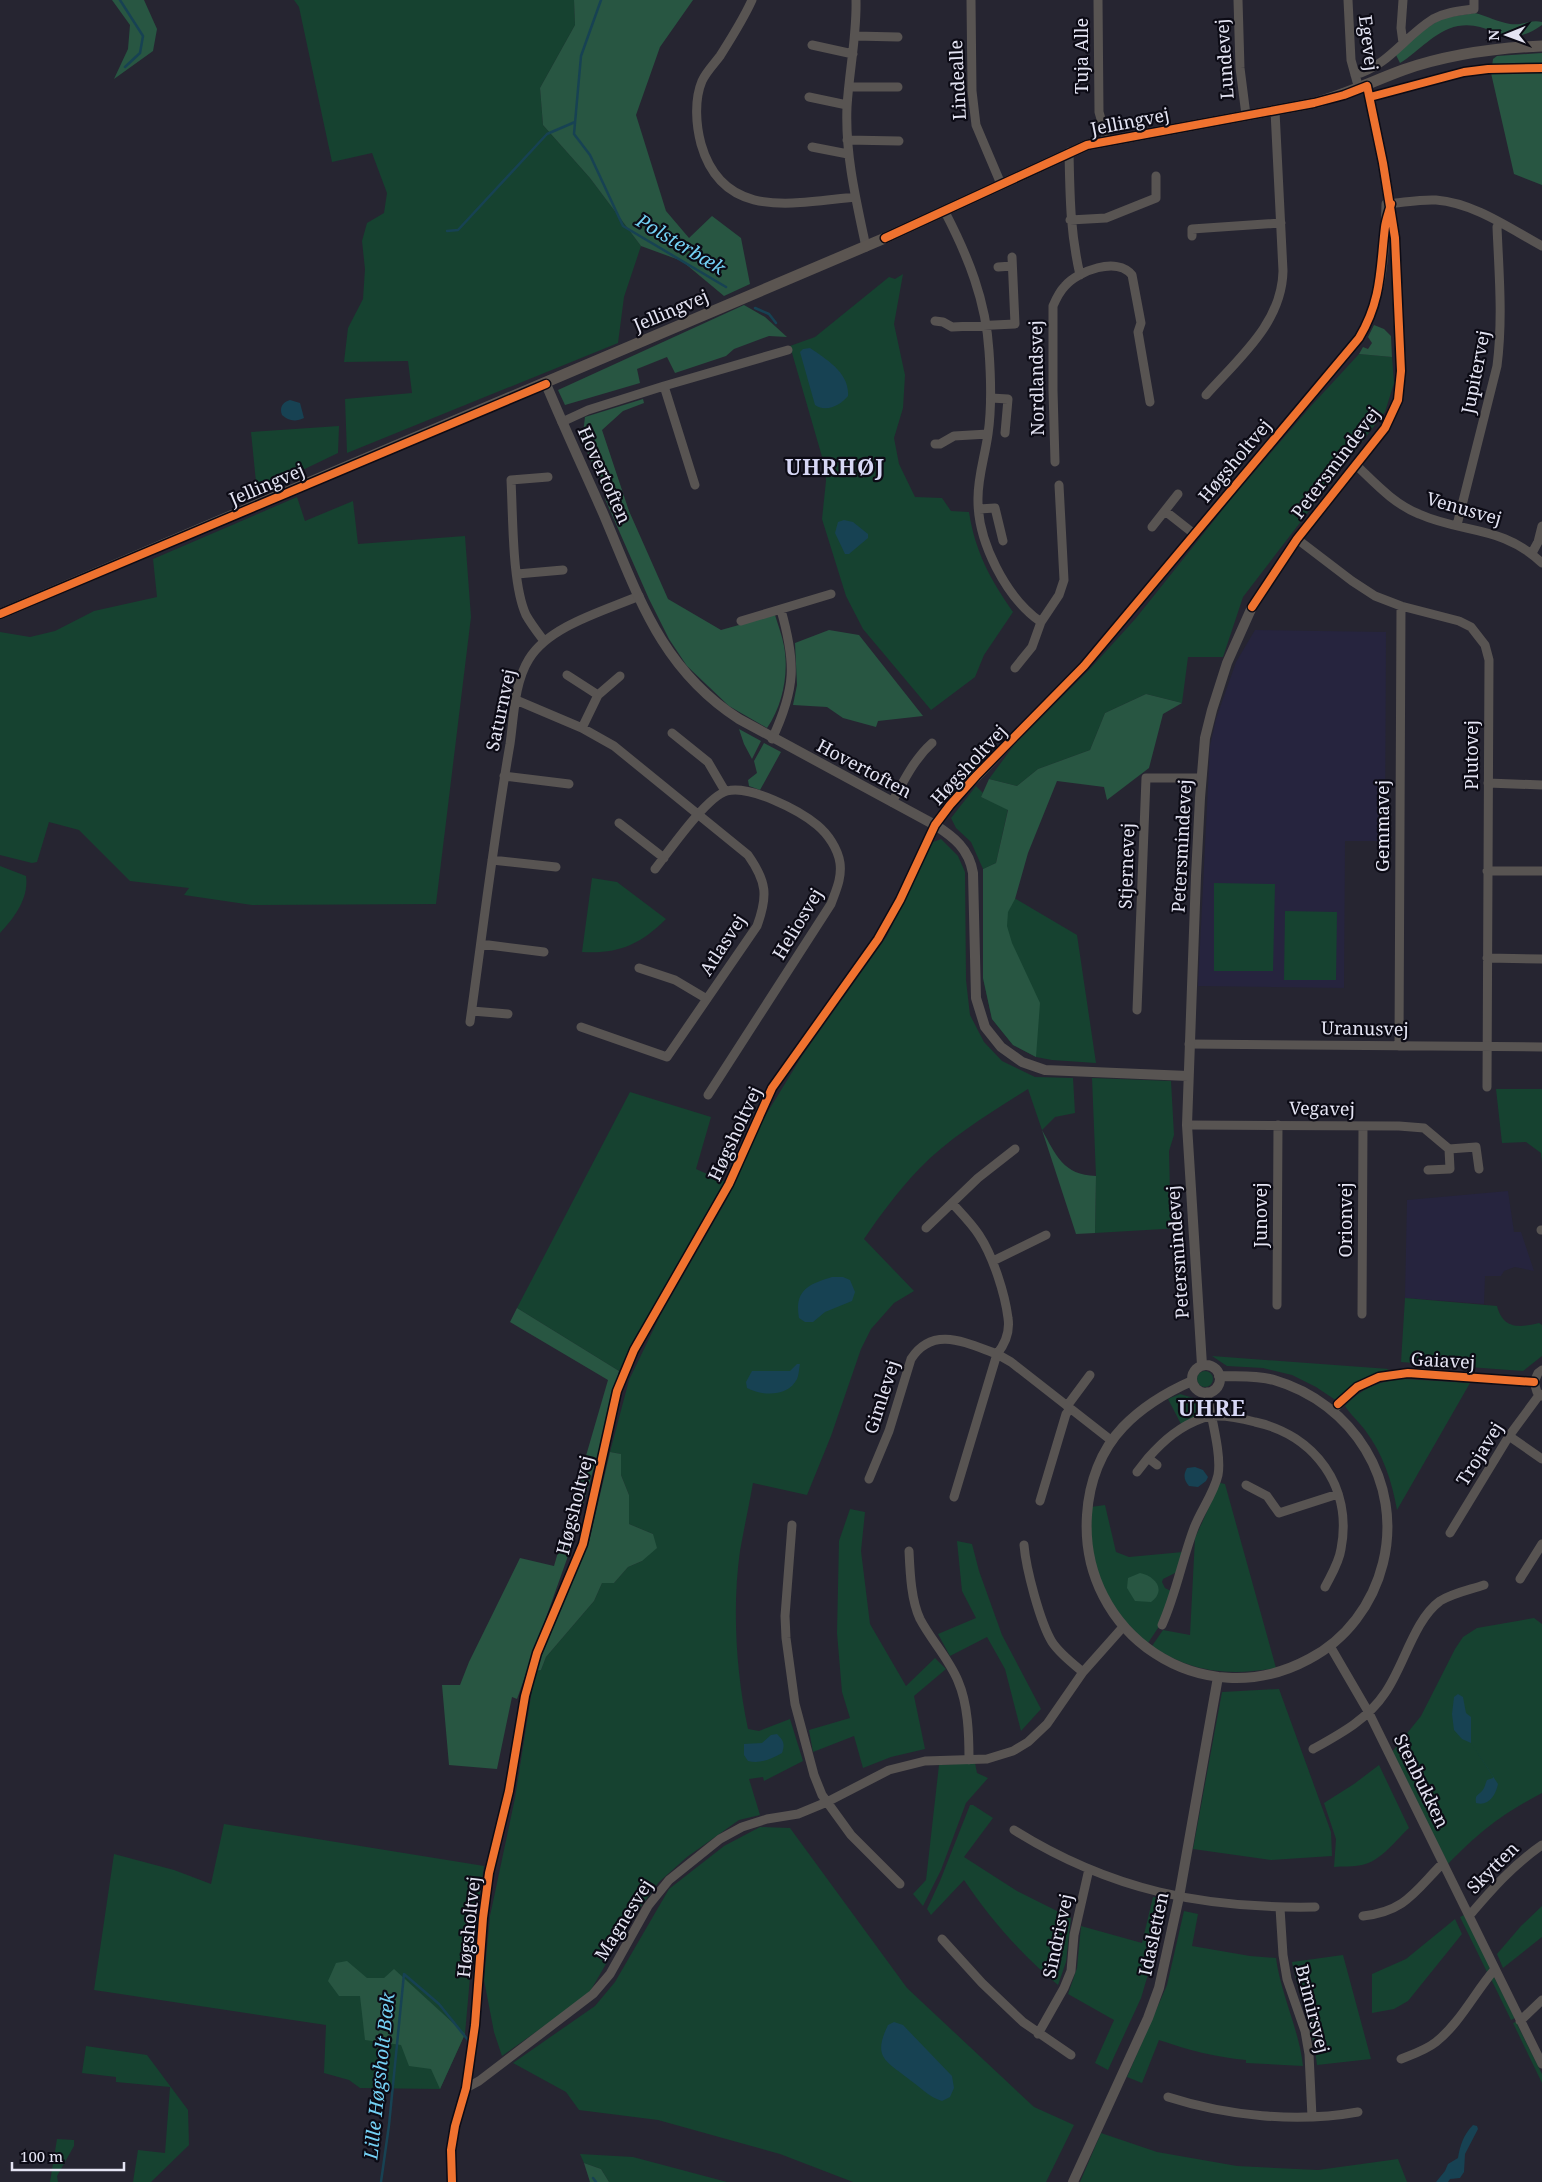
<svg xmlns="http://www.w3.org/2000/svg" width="1542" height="2182" viewBox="0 0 1542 2182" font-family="'Noto Serif',serif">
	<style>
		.built { fill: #26243e }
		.green { fill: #164230 }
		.forest { fill: #285642 }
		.water { fill: #174253 }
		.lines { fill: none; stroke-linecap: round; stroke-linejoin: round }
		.stream { stroke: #174253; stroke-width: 2.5 }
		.minor { stroke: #585452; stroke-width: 9 }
		.tertiary { stroke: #585452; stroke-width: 10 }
		.secondary { stroke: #5b5551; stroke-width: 11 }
		.cycleway-casing { stroke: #0c0b15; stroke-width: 11 }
		.cycleway { stroke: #ef722f; stroke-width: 8 }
		.labels { text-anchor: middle; stroke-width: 4.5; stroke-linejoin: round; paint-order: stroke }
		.street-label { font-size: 18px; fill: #e4e4f3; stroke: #0c0b15 }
		.water-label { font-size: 19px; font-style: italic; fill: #74d1f5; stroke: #0c0b15 }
		.district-label { font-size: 22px; font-weight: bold; letter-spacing: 1px; fill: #d7d7f5; stroke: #0c0b15 }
	</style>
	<rect width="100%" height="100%" fill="#262531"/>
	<!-- built -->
	<path class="built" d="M1255 630 1386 632 1385 841H1345L1344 988 1198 986 1210 746 1216 719 1236 662Z
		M1508 1191 1514 1232H1521L1534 1271 1515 1267 1504 1271 1501 1276H1485L1484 1304 1405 1298 1407 1200Z"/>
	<!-- green -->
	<path class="green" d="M294 0H574L575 25 540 88 543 125 590 178 641 246 624 297 618 343 347 453 345 399 412 393 408 361 344 362 348 328 363 299 365 269 362 241 367 223 384 213 387 193 372 153 332 162 299 7Z
		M903 274 894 324 905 375 903 408 894 438 899 464 915 497 942 498 951 511 969 512C975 551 990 579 1013 612L984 655 975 677 931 710 863 629 846 596 822 519 826 481 825 467 790 346 815 337 889 277 895 279Z
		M1359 354 1392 357 1394 383 1385 412 1243 597 1223 657H1188L1182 703 1146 694 1105 713 1090 750 1038 769 1017 786 989 779 1014 745 1089 670 1136 618 1232 498 1311 406Z
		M339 426 338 453 257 492 251 432Z
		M297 497 305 521 353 501 358 544 465 536 471 617 436 904 252 905 184 895 189 888 130 881 79 830 49 822 37 862 32 863 0 855V632L30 637 55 631 94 611 157 597 153 559Z
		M976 786 983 793 981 797 1008 809 996 863 983 869 971 842 956 828 951 818Z
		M941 839 958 856 965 872 966 980 970 1015 984 1042 1002 1061 1035 1077 1073 1078 1075 1113 1055 1117 1042 1130 1028 1089C990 1113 950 1137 919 1169 898 1191 881 1214 864 1239L914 1291 894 1303 871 1329 861 1349 831 1436 807 1495 753 1483C749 1506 744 1528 740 1551 732 1608 736 1672 748 1729L759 1731 790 1719 803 1761 764 1781 763 1777 749 1779 760 1815 739 1820 687 1857 659 1882 632 1919 588 1995 502 2056 494 2032 484 1980 490 1916 515 1798 535 1671 541 1670 546 1657 594 1601 602 1583H614L628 1567 642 1561 653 1534 629 1524V1495L621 1475V1454L610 1452 629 1380 660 1316 727 1199 762 1121 802 1056 887 936 933 842Z
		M0 866 26 876C29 898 15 917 0 933Z
		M592 878 617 882 666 919C640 945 618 954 582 952Z
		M1214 883 1275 884 1273 971H1214Z
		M1004 892 1077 935 1096 1063 1052 1060 1036 1057 1013 1045 992 1019 983 978V920Z
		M1285 911 1337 912 1336 980H1284Z
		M1092 1078 1171 1081 1174 1135 1169 1151 1170 1193 1181 1228 1095 1233 1096 1176Z
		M1496 1089H1542V1163L1541 1153 1526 1142 1502 1143Z
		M630 1092 711 1117 696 1169 725 1182 619 1371 517 1308Z
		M1405 1298 1497 1306C1503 1329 1519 1328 1539 1323L1542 1325V1356L1523 1371 1401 1362Z
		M1212 1356 1389 1369 1361 1381 1337 1401 1316 1387 1292 1375 1263 1368 1227 1366Z
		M1197 1379a8 8 0 1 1 16 0a8 8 0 1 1-16 0Z
		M1404 1379 1470 1383 1397 1510C1392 1481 1383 1454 1365 1430 1359 1422 1350 1414 1345 1406 1360 1389 1381 1380 1404 1379Z
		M1180 1394 1197 1399 1204 1415 1181 1424 1168 1399Z
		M1220 1483 1225 1484 1276 1668C1230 1676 1192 1673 1152 1646L1163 1630 1190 1635 1195 1538Z
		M1105 1505 1116 1552 1129 1557 1183 1552 1177 1572 1163 1579 1162 1582 1165 1588 1171 1591 1160 1625 1148 1643C1125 1625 1102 1594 1094 1565 1089 1550 1092 1524 1091 1507Z
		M850 1509 865 1512 861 1551 870 1624 906 1686 935 1658 946 1669 914 1696 925 1749 891 1757 863 1768 854 1736 813 1752 809 1730 850 1718 842 1692 837 1633 839 1541Z
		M957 1541 972 1544 979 1571 1002 1635 1041 1709 1021 1731 1005 1669 987 1637 950 1656 938 1634 976 1618 962 1591Z
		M1534 1618 1542 1624V1793C1502 1814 1480 1831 1448 1864L1392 1752 1421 1716 1455 1649 1463 1637 1477 1628Z
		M1279 1689 1331 1832 1332 1856 1271 1860 1193 1849 1222 1692Z
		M975 1763 977 1773 988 1778 966 1803 941 1870 923 1906 913 1894 926 1880 939 1765Z
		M1379 1765 1409 1828C1396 1840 1381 1861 1362 1865 1353 1867 1343 1866 1334 1867L1336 1839 1324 1803 1354 1784Z
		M970 1805H973L993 1818 964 1857 1017 1891 1071 1918 1066 1962 1058 1985C1021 1954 991 1920 964 1880L931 1915 927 1909 940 1881Z
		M224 1824 484 1866 473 1943 465 2034 440 2089 360 2088 349 2080 324 2073 326 2025 94 1990 114 1854 174 1870 211 1884Z
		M760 1827 790 1828 907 1988 1034 2107 1074 2125 1046 2182H853L780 2154 658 2120 579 2110 566 2092 513 2063 595 2006 615 1982 669 1889 724 1846Z
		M1153 1897 1165 1899 1155 1951 1141 1998 1108 2070 1095 2063 1114 2020 1068 1994 1077 1968 1081 1926 1142 1943Z
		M1542 1906V1937L1503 1968 1497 1954 1521 1926Z
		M1184 1911 1198 1914 1192 1946 1250 1956 1276 1958C1281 1995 1299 2029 1303 2066L1246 2063V2060C1215 2057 1188 2050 1159 2040L1142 2083 1127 2077 1167 1985Z
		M1464 1915 1490 1967 1487 1972 1460 1917Z
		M1455 1919 1462 1934 1408 2001 1394 2009 1372 2013V1974L1406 1959Z
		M1343 1955 1371 2059 1317 2065C1313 2029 1299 1997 1292 1962Z
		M1492 1977H1494L1515 2018 1511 2020 1491 1979Z
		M1516 2022 1542 2074V2083L1513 2023Z
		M86 2046 147 2055 188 2110 189 2145 151 2182H133L138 2150 165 2153 170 2087 116 2082V2077L82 2073Z
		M1101 2133 1157 2152 1237 2166 1318 2170 1398 2159 1407 2182H1080Z
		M57 2139 74 2140V2146L57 2176 58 2182H50Z
		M580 2154 633 2157 727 2182H609L601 2169 584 2163Z"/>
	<!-- forest -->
	<path class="forest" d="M112 0H144L157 29 153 51 114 79 128 49 130 25Z
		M574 0H693L660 47 636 115 666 211 689 238 712 216 741 238 750 284 724 296 682 261 641 246 590 178 543 125 540 88 575 25Z
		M1475 13C1487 16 1498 22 1510 24 1522 26 1530 19 1542 22V25C1505 52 1493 20 1458 26 1434 31 1420 51 1400 63L1396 55 1417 35 1442 18Z
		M1542 53V185L1514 174 1491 73 1493 59 1497 56Z
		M744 305 765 317 787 337 769 336 734 349 726 356 675 373 667 357 637 369 640 383 565 405 558 390Z
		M1374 325 1384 329 1391 336 1392 357 1359 354 1363 347 1368 349 1372 343 1368 337Z
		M643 399 644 403 623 411 602 430 629 511 668 599 721 630 775 615C778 625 782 635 784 646 789 673 783 705 767 728L729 706 687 666 669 639 649 599 605 499V490L582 441 585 417Z
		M829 630 859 635 923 716 878 721 876 727 843 718 827 707 793 705 797 685 795 643Z
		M1146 694 1182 703 1163 714 1149 768 1107 800 1104 787 1057 781 1028 853 1015 899 1008 912 1007 926 1012 943 1040 1003 1036 1057 1013 1045 992 1019 983 978V869L996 863 1008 810 981 797 989 779 1017 786 1038 769 1090 750 1105 713Z
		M739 729 761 741 752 759 744 744Z
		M764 743 781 752 760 790 749 786 748 780 757 773 754 761Z
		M1042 1130C1056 1155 1063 1175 1096 1176L1095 1233 1076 1234Z
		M517 1308 619 1371 603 1437 568 1556 517 1699 512 1697 497 1769 449 1765 442 1685H460L469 1662 520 1558 554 1566 608 1380 510 1322Z
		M610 1452 621 1454V1475L629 1495V1524L653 1534 657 1548 642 1561 628 1567 614 1583H602L594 1601 546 1657 541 1670 535 1671 589 1542Z
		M1140 1573C1155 1576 1167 1590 1151 1602L1135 1601 1127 1588 1128 1578Z
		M347 1961 367 1978H384L394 1969 465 2034 440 2089 431 2069 409 2066 401 2045 365 2040 360 1996H339L328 1981 336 1963Z
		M584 2163 601 2169 609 2182H590Z"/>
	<!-- water -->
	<path class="water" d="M810 348C826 359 850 373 848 396 841 405 826 413 815 405L800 352 803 349Z
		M290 400 300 403 304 418C296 422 288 421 282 415 279 407 283 402 290 400Z
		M844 520 853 522 868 534V538L849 554H845L835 533 838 522Z
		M832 1277H843L850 1280 855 1292 852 1301 825 1312 813 1322H805L799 1318C794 1290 809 1284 832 1277Z
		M797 1364H800C799 1368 799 1375 797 1379 788 1397 762 1396 747 1388L746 1382 752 1371H790Z
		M1195 1467 1203 1470 1208 1477 1206 1481 1198 1487 1189 1486C1184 1480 1183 1475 1187 1468Z
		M1458 1694 1463 1697 1466 1713 1471 1717V1743L1498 1784C1496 1795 1488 1807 1476 1803 1475 1795 1477 1796 1482 1791 1485 1788 1485 1784 1487 1780L1493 1778V1776L1471 1743 1462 1739 1454 1730 1452 1714 1454 1697Z
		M777 1734C784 1741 785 1744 782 1753 771 1759 761 1764 748 1761L744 1755V1744L762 1743 771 1735Z
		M894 2022 903 2025 952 2076 954 2088 950 2097 942 2101C929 2097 921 2088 910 2080 886 2061 872 2058 888 2025Z
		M1473 2125 1477 2126 1478 2129 1465 2154 1464 2172 1460 2178 1450 2179 1448 2182H1436L1445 2171 1448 2164 1458 2158C1460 2145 1464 2134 1473 2125Z"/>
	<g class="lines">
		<!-- stream -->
		<path class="stream" d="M120 0 143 36 140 53 125 67
			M601 0 581 56 574 134 590 155 623 226 726 287
			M447 231 458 230 547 134 575 122
			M755 308 769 314 776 323
			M593 2178 596 2182
			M381 2182 389 2125 404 1974 439 2004 468 2040"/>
		<!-- minor -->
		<path class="minor" d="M752 0C743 20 732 37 720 56 714 64 706 72 702 81 694 100 696 125 701 144 723 221 793 203 855 197
			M856 0C857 36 849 71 847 107 845 154 856 200 866 247
			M971 0 972 91 976 125 1001 184
			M1098 0 1099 112 1107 140
			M1238 0 1240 68 1246 115
			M1348 0 1351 60 1359 89
			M855 36 898 37
			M1403 43 1401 28 1403 0
			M812 45 853 54
			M1355 75C1389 65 1404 37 1433 19 1446 12 1460 11 1474 9V0
			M849 87H898
			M809 97 847 105
			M847 140 899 141
			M812 147 848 154
			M1069 152C1070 197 1070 231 1080 275
			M945 212C968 256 986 301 989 351 991 379 992 407 988 434 985 456 978 476 978 498 977 541 1006 598 1041 622
			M1070 220 1106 218 1156 198V176
			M1192 236V229L1281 223
			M998 267 1012 266
			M935 321 943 322 952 327 1015 324 1012 257
			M664 386 695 485
			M1206 395C1239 358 1282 323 1283 271L1275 111
			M991 398 1008 399 1005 433
			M562 422 588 410 664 386 788 350
			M935 444H940L954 436 988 434
			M1055 462 1053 390V306C1056 299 1059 292 1065 286 1078 271 1117 256 1132 275L1141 323 1138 332 1150 402
			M1356 465C1376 484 1394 504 1419 514 1464 534 1502 525 1542 563
			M979 509 995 508 1003 541
			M1165 511 1193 533
			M1457 525 1497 366C1503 319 1499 274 1497 227L1500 223
			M1152 527 1178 494
			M1297 539 1352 581 1375 596 1401 606 1459 621 1471 627 1485 645 1489 660 1487 1087
			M1532 553 1538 542 1542 526
			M517 574 563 570
			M741 621 831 594
			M544 641C538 633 531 624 526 615 512 585 513 516 511 480L548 477
			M1015 668 1032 647 1041 622 1059 595 1064 580 1059 485
			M567 675 598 695
			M516 700 582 728 614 746 748 855C767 882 768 896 757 926L667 1057 581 1027
			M582 728 598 695 620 676
			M672 733 708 762 725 791
			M772 739C796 688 796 663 781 610
			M504 776 569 784
			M1488 783 1542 785
			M892 802C904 781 914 759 932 743
			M619 823 664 858
			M492 860 556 867
			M655 869C669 851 707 796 727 791 750 785 799 810 817 825 828 834 838 849 840 863 842 878 836 890 831 904L708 1095
			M1487 871H1542
			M481 944 544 952
			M1487 958 1542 959
			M639 968 675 980 707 999
			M1137 1010 1146 778H1201
			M472 1011 508 1014
			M470 1022C483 929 494 836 510 744 514 717 514 683 529 659 549 626 604 611 639 596
			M1189 1044 1542 1047
			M1399 1046 1401 606
			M1187 1125 1399 1126 1424 1128 1449 1149 1476 1147 1479 1169
			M1428 1170 1450 1169 1449 1149
			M952 1203 978 1178 1015 1149
			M926 1228 952 1203C961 1213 972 1224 979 1235 993 1256 1005 1294 1008 1318 1010 1331 1005 1344 997 1354L1011 1362 1112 1441
			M1541 1230H1542
			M993 1261 1046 1235
			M1277 1305 1278 1125
			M1362 1314 1363 1126
			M1542 1370 1538 1373 1534 1382 1537 1392 1542 1396
			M1067 1406 1090 1375
			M1333 1410 1357 1387 1379 1377 1408 1373 1534 1382
			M1509 1436 1542 1459
			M1157 1465 1148 1458C1164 1440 1180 1426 1203 1418 1218 1413 1240 1418 1255 1422 1315 1435 1353 1487 1341 1549 1339 1563 1331 1575 1325 1587
			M1137 1472 1148 1458
			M869 1479 889 1431 911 1359C933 1325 966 1343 997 1354L954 1497
			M1246 1485 1267 1496 1279 1513 1338 1494
			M1040 1501 1066 1414 1070 1409
			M792 1525 785 1616 786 1638 795 1704 814 1775 822 1795 851 1835 900 1884
			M1450 1533 1509 1436 1540 1394
			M1024 1545C1026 1569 1040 1622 1052 1642 1060 1654 1072 1663 1083 1672
			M909 1551C910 1572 911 1600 920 1619 931 1640 949 1659 958 1681 968 1704 969 1734 969 1760
			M1520 1579 1542 1544
			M1162 1625C1176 1594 1182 1560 1194 1528 1201 1510 1214 1493 1218 1475 1222 1454 1210 1414 1207 1392
			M1330 1646 1369 1713 1542 2064
			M1313 1749C1340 1734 1368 1719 1385 1693 1404 1666 1414 1620 1440 1601 1453 1593 1469 1590 1484 1585
			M1014 1830C1110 1890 1203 1909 1315 1907
			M1280 1908 1283 1955 1287 1979 1305 2031 1309 2054 1312 2117
			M1363 1916C1406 1911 1415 1891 1443 1863
			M1469 1916C1492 1889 1513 1865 1542 1845
			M942 1939 982 1983 1023 2022 1071 2055
			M1520 2021 1542 2000
			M1038 2034 1064 1988 1071 1971 1074 1935 1089 1869
			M1401 2059C1414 2054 1426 2050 1436 2042 1460 2023 1475 1992 1495 1969
			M466 2088 479 2081 593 1994 610 1974 648 1906 669 1880 720 1839 742 1827 767 1819 798 1814 827 1802 889 1770 925 1761 987 1759 1013 1751 1028 1742 1047 1724 1083 1672 1123 1627
			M1168 2097C1227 2116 1297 2123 1358 2112
			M452 2182 451 2150 455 2126 466 2088 475 2025 483 1918 489 1873 509 1791 525 1696 537 1653 583 1544 617 1391 634 1350 729 1184 772 1088 878 939 900 900 935 825 950 805 1084 666 1359 338C1384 298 1385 250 1386 204 1402 203 1420 199 1436 200 1474 203 1509 228 1542 246"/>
		<!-- tertiary -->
		<path class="tertiary" d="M546 384C564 427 584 470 603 513 638 595 660 668 739 719L935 825C954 837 969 849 973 873L976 998 985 1027 1001 1047 1022 1062 1045 1070 1188 1076
			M1202 1365 1187 1125 1196 876 1200 798 1205 738 1212 710 1227 663 1252 607 1297 539 1385 428 1398 400 1401 371 1395 238 1383 163 1367 86
			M1192 1379a14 14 0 1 1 28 0a14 14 0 1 1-28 0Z
			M1192 1381C1167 1392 1143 1406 1123 1427 1101 1450 1089 1482 1087 1515 1079 1634 1202 1717 1309 1659 1346 1640 1373 1604 1383 1563 1403 1482 1353 1403 1274 1380 1256 1375 1237 1377 1219 1376
			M1073 2182 1148 2018 1159 1988 1179 1897 1218 1677"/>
		<!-- secondary -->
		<path class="secondary" d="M0 614 885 238 1087 145 1314 103C1345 95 1373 81 1403 70 1449 54 1494 48 1542 46"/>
		<!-- cycleway casing -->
		<g class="cycleway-casing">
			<path id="cycleway" d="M1370 97 1464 72 1488 69 1542 68
				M885 238 1087 145 1314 103 1344 95 1367 86 1383 163 1395 238 1401 371 1398 400 1385 428 1297 539 1252 607
				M0 614 546 384
				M1338 1404 1357 1387 1379 1377 1408 1373 1534 1382
				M452 2182 451 2150 455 2126 466 2088 475 2025 483 1918 489 1873 509 1791 525 1696 537 1653 583 1544 617 1391 634 1350 729 1184 772 1088 878 939 900 900 935 825 950 805 976 776 1084 666 1359 338C1382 300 1380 268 1385 227 1386 219 1389 212 1391 204"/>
		</g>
		<!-- cycleway -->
		<use href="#cycleway" class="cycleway"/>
	</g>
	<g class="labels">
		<!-- street labels -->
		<g class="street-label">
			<text transform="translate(1368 43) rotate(83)" y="6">Egevej</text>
			<text transform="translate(1082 56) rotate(-90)" y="6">Tuja Alle</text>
			<text transform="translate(1225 59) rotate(-94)" y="6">Lundevej</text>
			<text transform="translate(958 80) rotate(-93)" y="6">Lindealle</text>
			<text transform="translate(1130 122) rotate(-11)" y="6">Jellingvej</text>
			<text transform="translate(671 311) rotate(-23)" y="6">Jellingvej</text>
			<text transform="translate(1476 372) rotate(-79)" y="6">Jupitervej</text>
			<text transform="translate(1037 378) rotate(-91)" y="6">Nordlandsvej</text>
			<text transform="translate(1235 461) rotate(-50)" y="6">Høgsholtvej</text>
			<text transform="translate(1336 463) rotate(-53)" y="6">Petersmindevej</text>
			<text transform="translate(604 475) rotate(66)" y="6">Hovertoften</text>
			<text transform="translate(267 485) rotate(-23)" y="6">Jellingvej</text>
			<text transform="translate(1464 509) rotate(16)" y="6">Venusvej</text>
			<text transform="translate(501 710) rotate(-78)" y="6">Saturnvej</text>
			<text transform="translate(1472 755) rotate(-90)" y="6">Plutovej</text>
			<text transform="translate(969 765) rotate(-47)" y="6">Høgsholtvej</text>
			<text transform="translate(864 769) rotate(28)" y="6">Hovertoften</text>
			<text transform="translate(1383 826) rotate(-90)" y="6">Gemmavej</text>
			<text transform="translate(1182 846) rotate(-87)" y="6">Petersmindevej</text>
			<text transform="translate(1127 866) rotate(-88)" y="6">Stjernevej</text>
			<text transform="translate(798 924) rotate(-59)" y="6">Heliosvej</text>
			<text transform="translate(723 945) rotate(-57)" y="6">Atlasvej</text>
			<text transform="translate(1365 1029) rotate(1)" y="6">Uranusvej</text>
			<text transform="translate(1322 1109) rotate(1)" y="6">Vegavej</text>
			<text transform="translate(735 1134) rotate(-65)" y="6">Høgsholtvej</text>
			<text transform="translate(1261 1215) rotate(-90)" y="6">Junovej</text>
			<text transform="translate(1346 1220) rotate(-90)" y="6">Orionvej</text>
			<text transform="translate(1178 1252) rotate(-94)" y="6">Petersmindevej</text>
			<text transform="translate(1443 1361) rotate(3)" y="6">Gaiavej</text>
			<text transform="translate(882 1397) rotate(-72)" y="6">Gimlevej</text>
			<text transform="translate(1480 1454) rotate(-58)" y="6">Trojavej</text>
			<text transform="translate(575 1505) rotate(-76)" y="6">Høgsholtvej</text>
			<text transform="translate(1421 1781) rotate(64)" y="6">Stenbukken</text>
			<text transform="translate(1493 1868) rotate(-45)" y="6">Skytten</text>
			<text transform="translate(624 1920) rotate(-58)" y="6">Magnesvej</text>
			<text transform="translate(469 1927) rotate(-84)" y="6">Høgsholtvej</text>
			<text transform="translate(1154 1934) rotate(-78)" y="6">Idasletten</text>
			<text transform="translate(1058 1936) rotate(-78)" y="6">Sindrisvej</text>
			<text transform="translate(1312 2009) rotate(76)" y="6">Brimirsvej</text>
		</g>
		<!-- water labels -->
		<g class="water-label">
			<text transform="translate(681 244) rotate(31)" y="7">Polsterbæk</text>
			<text transform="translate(379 2076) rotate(-84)" y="7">Lille Høgsholt Bæk</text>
		</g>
		<!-- district labels -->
		<g class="district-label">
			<text x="835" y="475">UHRHØJ</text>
			<text x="1212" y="1416">UHRE</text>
		</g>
	</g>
	<!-- north arrow -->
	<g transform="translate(1507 35) rotate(269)" stroke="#0c0b15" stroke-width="4" paint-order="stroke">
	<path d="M0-4L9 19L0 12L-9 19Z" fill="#e4e4f3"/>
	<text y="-8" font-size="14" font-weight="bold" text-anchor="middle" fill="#e4e4f3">N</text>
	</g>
	<!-- scale -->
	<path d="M12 2162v8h112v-8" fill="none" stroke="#e4e4f3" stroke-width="2.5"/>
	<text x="20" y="2162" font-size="15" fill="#e4e4f3" stroke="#0c0b15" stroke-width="4" paint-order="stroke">100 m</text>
</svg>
